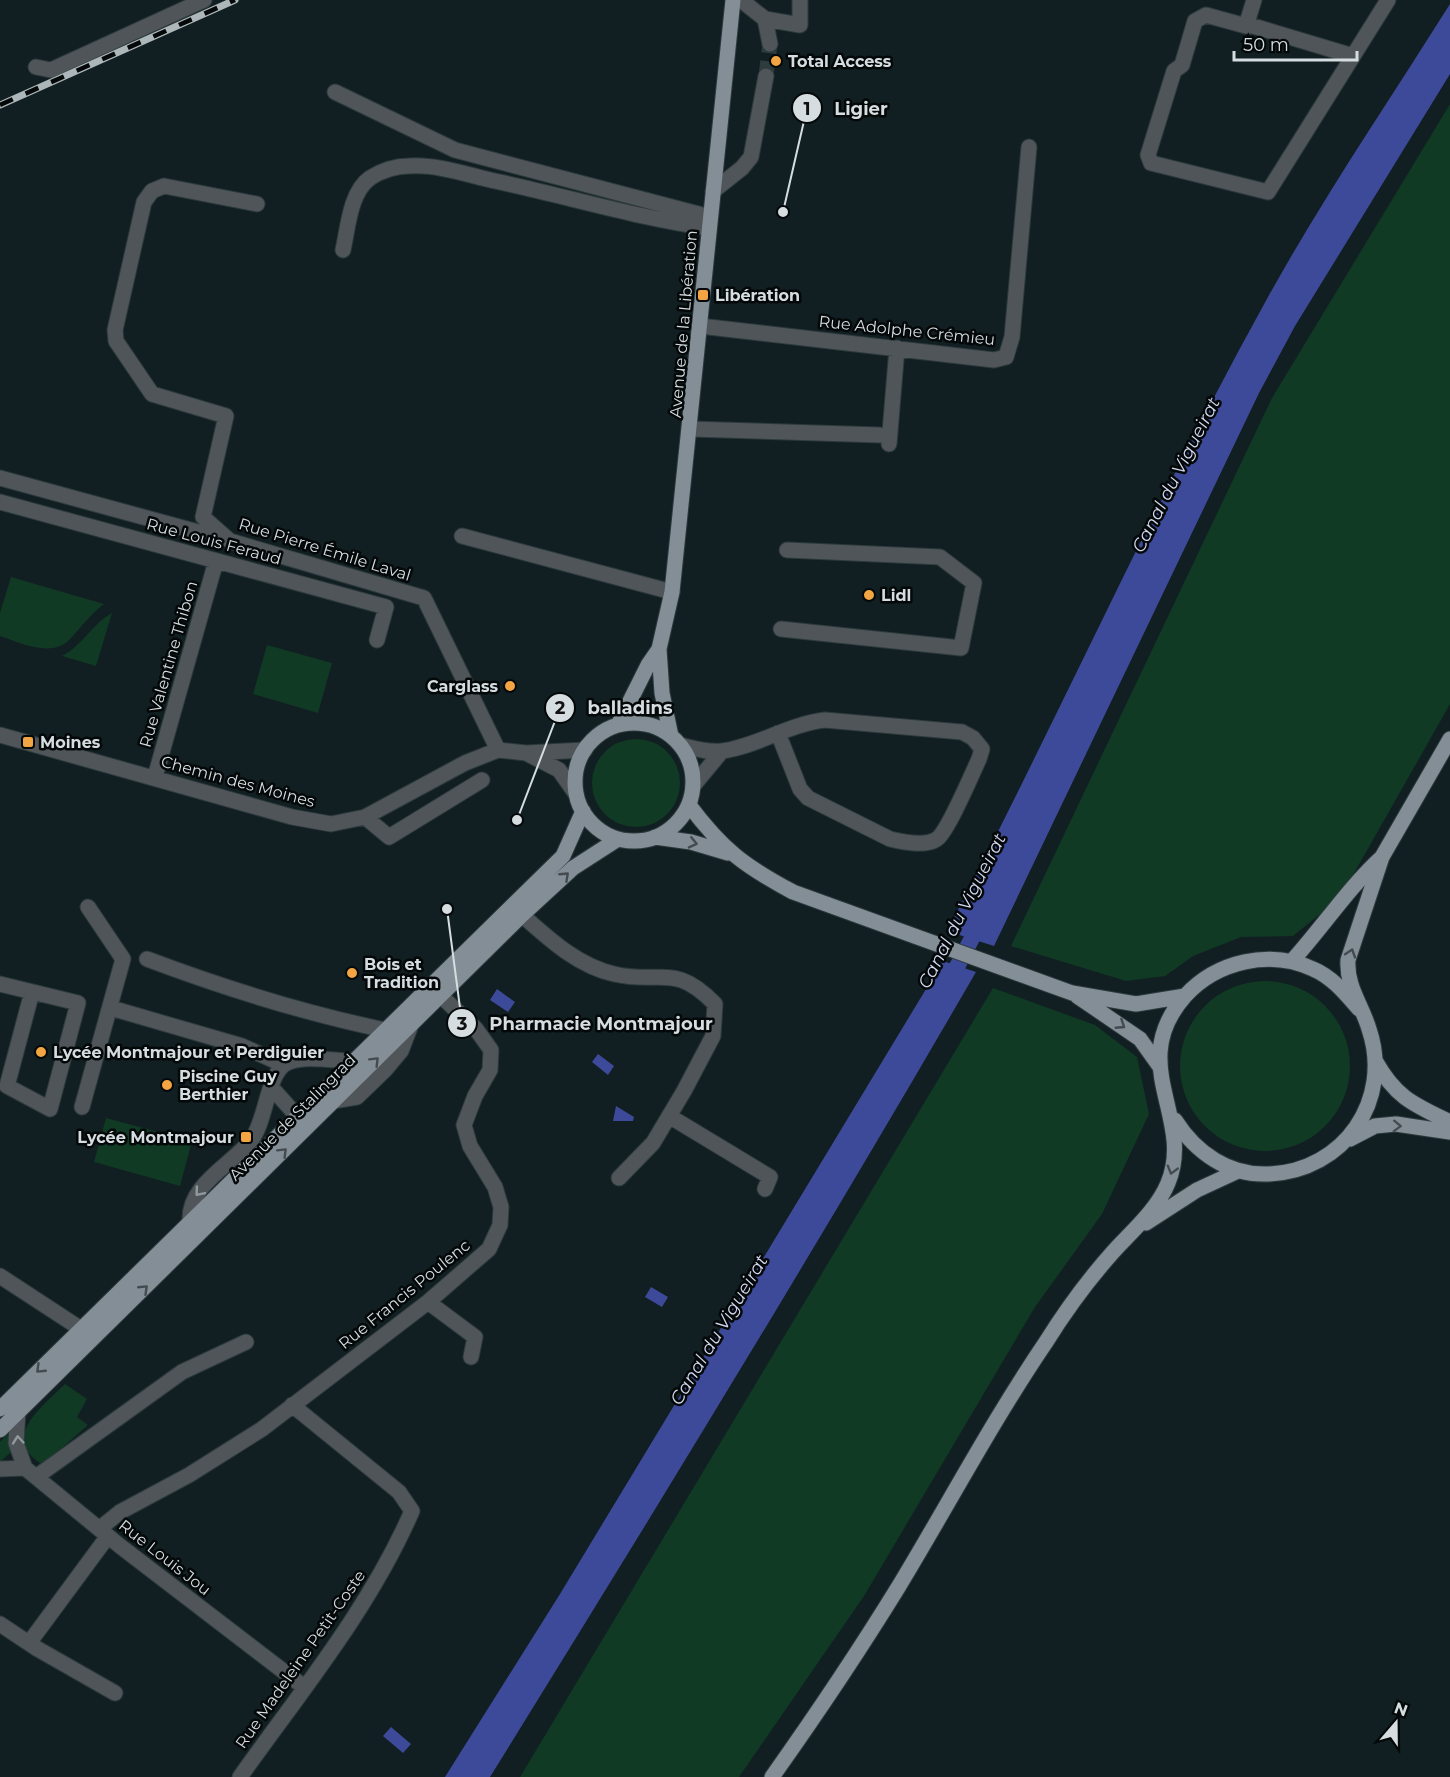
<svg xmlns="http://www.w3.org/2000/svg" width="1450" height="1777" viewBox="0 0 1450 1777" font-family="Montserrat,sans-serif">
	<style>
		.green { fill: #103a24 }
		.water { fill: #3d4a99 }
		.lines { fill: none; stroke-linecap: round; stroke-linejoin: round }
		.canal { stroke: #3d4a99; stroke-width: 16 }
		.minor-tunnel { stroke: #2e3c3e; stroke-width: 15; stroke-dasharray: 15 8; stroke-linecap: butt }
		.minor-casing { stroke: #2c3a3d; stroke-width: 17 }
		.major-casing { stroke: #2c3a3d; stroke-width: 17 }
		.minor { stroke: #505559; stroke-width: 15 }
		.major { stroke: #848e96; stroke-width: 15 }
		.rail-casing { stroke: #adb6b9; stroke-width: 7 }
		.rail { stroke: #040809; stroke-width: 4.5; stroke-dasharray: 14; stroke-linecap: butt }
		.oneway { stroke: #444b50 }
		.oneway2 { stroke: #92999c }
		.poi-dot { fill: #f2a542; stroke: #040809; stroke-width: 2 }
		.labels { text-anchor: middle; stroke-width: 5; stroke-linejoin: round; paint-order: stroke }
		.poi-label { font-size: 16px; font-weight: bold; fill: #d5dde0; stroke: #040809; text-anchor: start }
		.street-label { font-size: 16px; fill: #d5dde0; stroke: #040809 }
		.water-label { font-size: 18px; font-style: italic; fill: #d3d9f0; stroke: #040809 }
		.leader { fill: none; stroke: #d5dde0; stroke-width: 2 }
		.callout-dot { fill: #d5dde0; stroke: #040809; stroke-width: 2 }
		.mark-label { font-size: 18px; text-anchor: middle; font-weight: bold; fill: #111 }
		.callout-label { font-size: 18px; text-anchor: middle; font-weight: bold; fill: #d5dde0; stroke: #040809; stroke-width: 5; stroke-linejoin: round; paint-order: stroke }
	</style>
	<rect width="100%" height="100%" fill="#111f22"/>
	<!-- green -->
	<path class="green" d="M1450 104V704L1340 898 1293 936 1241 937 1193 956 1165 976 1126 981 1011 946 1272 398Z
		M11 577 104 604C91 614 82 626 71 638 53 659 21 643 0 636V613Z
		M112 613 96 666 62 656C83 645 92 624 112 613Z
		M267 645 332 663 318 713 253 694Z
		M592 783a44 44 0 1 1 88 0a44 44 0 1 1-88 0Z
		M1180 1066a85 85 0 1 1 170 0a85 85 0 1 1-170 0Z
		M993 988 1095 1025 1137 1057 1149 1114 1102 1214 1035 1307 864 1596 739 1777H520Z
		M106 1118 192 1141 180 1186 94 1162Z
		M65 1384 87 1399 77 1417 88 1425 47 1461 40 1463C0 1437 44 1405 65 1384Z
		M8 1434 10 1436V1453L0 1462V1442Z"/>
	<!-- water -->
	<path class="water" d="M1450 4V74L1295 326 1259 393 994 946 947 931C1057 721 1153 504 1268 297 1324 196 1389 101 1450 4Z
		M943 961 976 972C819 1243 655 1511 490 1777H445L560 1594Z
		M497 989 515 1002 508 1012 490 1000Z
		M598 1054 614 1066 608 1075 592 1062Z
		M616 1106 634 1117 633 1121H613Z
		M651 1287 668 1297 662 1307 645 1297Z
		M391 1727 411 1744 403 1753 383 1736Z"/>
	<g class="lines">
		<!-- canal -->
		<path class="canal" d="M948 984 982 919"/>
		<!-- minor-tunnel -->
		<path class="minor-tunnel" d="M766 76 770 44"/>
		<!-- minor casing -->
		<g class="minor-casing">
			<path id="minor" d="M741 0 765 19 770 44
				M1254 0 1246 26 1206 15 1195 21 1182 65 1174 71 1148 155 1151 163 1268 192 1388 0
				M765 19 800 25V0
				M1246 26H1253L1353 56
				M36 67 51 70 204 0
				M335 92 455 150 710 217
				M713 191 742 168 751 157 766 76
				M257 204 164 186 152 191 144 202 115 330 116 341 152 394 226 416 203 517 230 541 424 598 498 750
				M343 250C348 228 350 192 370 178 381 171 396 166 409 166 437 164 468 175 495 181 566 196 637 218 709 228
				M700 326 994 360 1006 357 1012 337 1029 147
				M691 429 880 435
				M889 444 897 348
				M0 478 198 532 217 530
				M0 502 386 607 377 640
				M462 536 672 592
				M781 629 961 648 974 583 940 557 787 550
				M0 735 292 817 331 824 365 817 465 763 498 750 526 753 585 750
				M680 745C693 748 708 753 722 751 755 747 789 724 825 720L962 732 973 738 982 749 979 759C972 774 948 831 937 839 925 847 903 842 890 839L808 798 800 789 778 733
				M526 753 559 770 576 794
				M155 777 216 561
				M693 786 722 751
				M365 817 389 837 482 780
				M522 915C549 939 578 966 614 974 662 985 674 962 715 1004L713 1036 684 1091 653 1143 619 1178
				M147 959C224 988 304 1013 385 1030
				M0 984 78 1003 50 1109 7 1086 32 992
				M111 1008 242 1046 284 1065
				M271 1087 297 1116
				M333 1101 357 1097 385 1070 401 1051 411 1025
				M82 1107 123 959 88 907
				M669 1116 770 1177 765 1189
				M190 1221C188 1184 232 1165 252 1139 266 1120 267 1076 285 1064 301 1054 334 1061 353 1061
				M0 1276 81 1329
				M428 1302 475 1337 471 1357
				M18 1411 16 1443 25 1468
				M0 1469 25 1468 120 1546 304 1687
				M36 1477 182 1372 246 1342
				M99 1529 120 1512 189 1475 262 1429 428 1302 489 1249 500 1225 501 1207 495 1187 470 1146 464 1125 475 1096 490 1070 491 1050 476 1029 441 996
				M0 1624 36 1648 115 1693
				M29 1643 108 1536
				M240 1777C301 1691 370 1608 412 1511L399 1492 292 1405"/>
		</g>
		<!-- major casing -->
		<g class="major-casing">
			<path id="major" d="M659 649 662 693 671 736
				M575 782a59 59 0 1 1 118 0a59 59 0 1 1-118 0Z
				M618 725 648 665 659 649 672 592 733 0
				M689 805C722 849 744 866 793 892L1072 993 1136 1004 1185 996
				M655 837 691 842 728 853
				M1292 961C1322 928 1349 887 1382 857L1450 739
				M1077 996 1140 1039 1160 1067
				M1376 1062C1396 1098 1415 1105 1450 1122
				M1175 1120C1196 1153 1229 1176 1269 1174 1344 1171 1393 1100 1369 1029 1362 1005 1346 986 1348 960L1382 857
				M1350 1139 1375 1126 1396 1124 1450 1132
				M1146 1223 1197 1190 1238 1171
				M0 1409 563 856 583 811
				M0 1430 522 915 573 868 618 839
				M772 1777C816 1715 859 1651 899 1586 948 1505 993 1420 1046 1342 1066 1310 1088 1280 1113 1252 1132 1231 1157 1210 1168 1183 1195 1118 1125 1064 1185 996 1217 961 1270 949 1313 969 1332 977 1345 993 1359 1009"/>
		</g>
		<!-- minor -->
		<use href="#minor" class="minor"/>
		<!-- major -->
		<use href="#major" class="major"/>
		<!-- rail casing -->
		<g class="rail-casing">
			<path id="rail" d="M0 105 235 0"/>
		</g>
		<!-- rail -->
		<use href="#rail" class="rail"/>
	</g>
	<!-- one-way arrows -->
	<defs><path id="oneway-chevron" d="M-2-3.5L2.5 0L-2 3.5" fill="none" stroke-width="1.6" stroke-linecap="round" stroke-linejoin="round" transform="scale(1.5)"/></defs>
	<g class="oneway">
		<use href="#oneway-chevron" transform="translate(693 843) rotate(13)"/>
		<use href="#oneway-chevron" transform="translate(565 876) rotate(-43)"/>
		<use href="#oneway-chevron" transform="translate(1351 953) rotate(-72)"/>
		<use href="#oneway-chevron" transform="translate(1121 1025) rotate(33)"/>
		<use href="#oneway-chevron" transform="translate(375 1061) rotate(-45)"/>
		<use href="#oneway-chevron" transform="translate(1397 1126) rotate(2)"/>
		<use href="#oneway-chevron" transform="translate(283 1152) rotate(-45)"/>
		<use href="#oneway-chevron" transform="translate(1172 1170) rotate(106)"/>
		<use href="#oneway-chevron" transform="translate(144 1289) rotate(-44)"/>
		<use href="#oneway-chevron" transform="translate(40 1369) rotate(136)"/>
	</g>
	<g class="oneway2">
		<use href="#oneway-chevron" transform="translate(199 1192) rotate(130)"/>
		<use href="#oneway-chevron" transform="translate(18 1440) rotate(-95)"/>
	</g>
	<!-- markers -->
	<g class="poi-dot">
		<circle cx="776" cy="61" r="6"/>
		<rect x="697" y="289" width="12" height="12" rx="3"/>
		<circle cx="869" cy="595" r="6"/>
		<circle cx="510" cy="686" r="6"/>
		<rect x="22" y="736" width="12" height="12" rx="3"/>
		<circle cx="352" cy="973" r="6"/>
		<circle cx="41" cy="1052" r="6"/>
		<circle cx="167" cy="1085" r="6"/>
		<rect x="240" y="1131" width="12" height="12" rx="3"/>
	</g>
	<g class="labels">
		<!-- poi labels -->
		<g class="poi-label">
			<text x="788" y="67">Total Access</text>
			<text x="715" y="301">Libération</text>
			<text x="881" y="601">Lidl</text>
			<text x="498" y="692" text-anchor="end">Carglass</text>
			<text x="40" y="748">Moines</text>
			<text x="364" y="970">Bois et<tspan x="364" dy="18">Tradition</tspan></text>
			<text x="53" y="1058">Lycée Montmajour et Perdiguier</text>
			<text x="179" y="1082">Piscine Guy<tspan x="179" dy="18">Berthier</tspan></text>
			<text x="234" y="1143" text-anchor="end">Lycée Montmajour</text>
		</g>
		<!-- street labels -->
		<g class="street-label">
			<text transform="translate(683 324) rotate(-85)" y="6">Avenue de la Libération</text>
			<text transform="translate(907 330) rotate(6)" y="6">Rue Adolphe Crémieu</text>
			<text transform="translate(214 541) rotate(15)" y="6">Rue Louis Feraud</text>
			<text transform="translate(325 549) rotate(17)" y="6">Rue Pierre Émile Laval</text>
			<text transform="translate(168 664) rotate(-74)" y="6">Rue Valentine Thibon</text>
			<text transform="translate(238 781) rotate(15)" y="6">Chemin des Moines</text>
			<text transform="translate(292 1117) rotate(-45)" y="6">Avenue de Stalingrad</text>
			<text transform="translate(404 1294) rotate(-39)" y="6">Rue Francis Poulenc</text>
			<text transform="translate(165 1557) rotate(38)" y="6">Rue Louis Jou</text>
			<text transform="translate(300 1659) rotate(-55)" y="6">Rue Madeleine Petit-Coste</text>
		</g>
		<!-- water labels -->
		<g class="water-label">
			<text transform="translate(1176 475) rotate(-63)" y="6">Canal du Vigueirat</text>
			<text transform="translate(962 911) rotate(-63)" y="6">Canal du Vigueirat</text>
			<text transform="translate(719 1330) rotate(-59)" y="6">Canal du Vigueirat</text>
		</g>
	</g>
	<!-- callouts -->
	<path class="leader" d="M783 212L807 108M517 820L560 708M447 909L462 1023"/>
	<g class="callout-dot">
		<circle cx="783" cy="212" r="6"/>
		<circle cx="517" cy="820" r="6"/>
		<circle cx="447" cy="909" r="6"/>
		<circle cx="807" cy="108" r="15"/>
		<circle cx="560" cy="708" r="15"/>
		<circle cx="462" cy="1023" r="15"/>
	</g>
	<g class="mark-label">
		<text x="807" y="115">1</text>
		<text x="560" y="714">2</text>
		<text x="462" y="1030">3</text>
	</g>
	<g class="callout-label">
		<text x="861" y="115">Ligier</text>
		<text x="630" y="714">balladins</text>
		<text x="601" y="1030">Pharmacie Montmajour</text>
	</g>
	<!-- north arrow -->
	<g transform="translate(1396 1723) rotate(20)" stroke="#040809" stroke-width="4.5" paint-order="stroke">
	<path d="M0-4.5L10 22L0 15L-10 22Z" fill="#d5dde0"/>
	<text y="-9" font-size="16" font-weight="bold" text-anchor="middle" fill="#d5dde0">N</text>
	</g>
	<!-- scale -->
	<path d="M1234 51v9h123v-9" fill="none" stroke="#d5dde0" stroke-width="3"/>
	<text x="1243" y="51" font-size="18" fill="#d5dde0" stroke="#040809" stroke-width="4.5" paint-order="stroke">50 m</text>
</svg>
